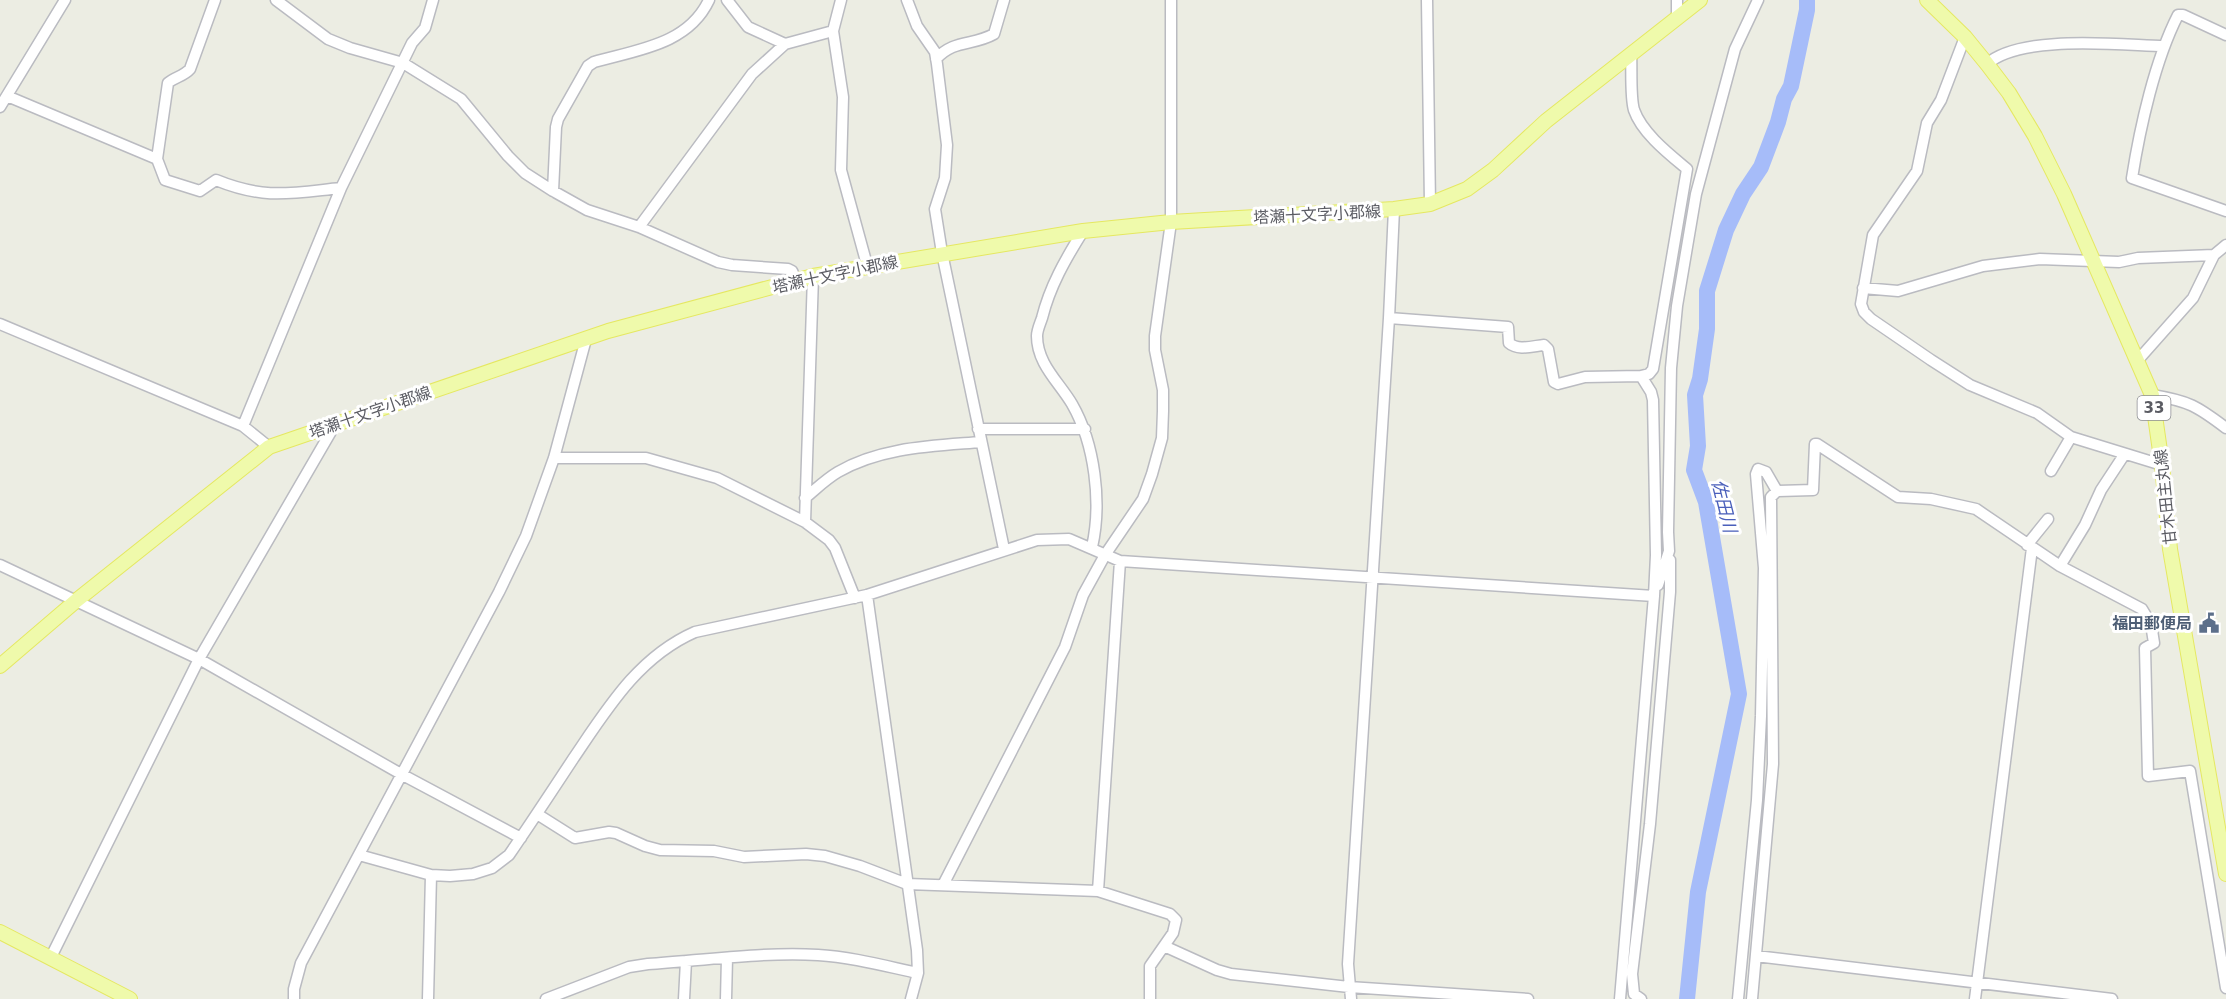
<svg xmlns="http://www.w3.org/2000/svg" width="2226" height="999" viewBox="0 0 2226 999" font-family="'DejaVu Sans','Noto Sans JP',sans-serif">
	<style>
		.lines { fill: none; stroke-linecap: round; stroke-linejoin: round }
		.river { stroke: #a6bcf9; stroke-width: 16 }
		.minor-casing { stroke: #babbc1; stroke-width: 13 }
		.major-casing { stroke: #e5e861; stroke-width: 16 }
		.minor { stroke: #fff; stroke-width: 10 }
		.major { stroke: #effaab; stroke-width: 14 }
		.labels { text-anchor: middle; stroke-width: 6; stroke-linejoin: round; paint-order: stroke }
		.shield { fill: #fff; stroke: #8c8d92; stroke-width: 1.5 }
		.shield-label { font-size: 15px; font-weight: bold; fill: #5b5c63 }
		.street-label { font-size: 16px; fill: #5b5c63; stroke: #fff }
		.service-label { font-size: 16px; font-weight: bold; fill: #4e5e75; stroke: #fff; text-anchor: end }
		.water-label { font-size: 18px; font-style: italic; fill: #4b60bb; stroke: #fff }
	</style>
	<rect width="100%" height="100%" fill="#ecede3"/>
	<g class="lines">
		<!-- river -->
		<path class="river" d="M1687 999 1698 892 1739 694 1706 502 1694 470 1698 446 1695 395 1700 379 1707 329V291L1726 230 1743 194 1761 167 1778 122 1784 99 1791 86 1807 10V0"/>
		<!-- minor casing -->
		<g class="minor-casing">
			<path id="minor" d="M215 0 190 69C184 76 175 77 168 83L157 159 165 180 200 191 216 180C265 200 291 193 341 188
				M276 0 328 39 350 48 403 63 461 99 508 156 525 173 553 191 587 210 639 227 718 262 732 265 788 269 792 271 796 280
				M727 0 748 27 785 44
				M841 0 833 31 843 97 841 170 867 265
				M907 0 917 26 935 52 937 64 947 145 945 178 935 209 942 253 1004 549
				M1427 0 1430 204
				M1677 0V18
				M2226 35 2183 15H2178C2155 60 2140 127 2132 178L2226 211
				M1965 37 1941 100 1927 123 1917 171 1873 235 1861 304 1864 312 1871 319 1931 360 1970 385 2037 413 2071 437 2162 465
				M936 59C954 39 973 46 994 34L1004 0
				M1987 64C2021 34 2119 45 2164 46
				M7 96 157 159
				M0 107 65 0
				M553 191 556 127 558 119 588 66 594 62C636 50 688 45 709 0
				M639 227 752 74 785 44 833 31
				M1083 231C1065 260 1050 286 1042 318 1040 324 1037 330 1037 336 1037 364 1059 382 1072 404 1095 444 1102 503 1092 547
				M1863 288 1898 291 1983 266 2040 259 2119 262 2138 258 2214 255
				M1389 318 1508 327 1509 343C1518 351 1533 346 1544 345L1548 349 1554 382 1558 384 1585 377 1641 376 1649 374 1653 369 1687 169C1669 154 1642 133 1634 110 1630 97 1632 68 1631 53
				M0 324 243 426 269 447
				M2138 360 2193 298 2214 255 2226 245
				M2152 395C2189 401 2197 406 2226 428
				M243 426 341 188 412 43 425 28 433 0
				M978 429H1085
				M554 458H646L717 478 805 522 829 540 835 548 855 598
				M2051 471 2071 437
				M805 498C816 489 826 479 838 472 881 447 933 446 981 442
				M805 522 813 276
				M2027 545 2048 519
				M0 565 199 659 401 774 521 838
				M2060 566 2085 525 2101 490 2124 455
				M1658 585 1669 551 1668 532 1671 368 1677 306 1687 247 1696 194 1735 49 1758 0
				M867 595 917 950 918 973 911 999
				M537 814 575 838 609 832 616 833 645 846 660 850 714 851 744 857 806 854 825 856 860 866 907 884 1098 891 1170 914 1176 920 1173 933 1150 966V999
				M359 855 431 875 450 876 473 874 492 868 509 855C531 823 552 791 573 759 607 709 638 657 695 632L867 595 1037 540 1069 539 1120 561 1654 596
				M943 885 1065 647 1083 595 1105 555 1143 499 1152 474 1162 438 1163 411V390L1155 350V336L1171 222V0
				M1098 891 1120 561
				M1164 946 1217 970 1231 974 1349 987 1528 999
				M1756 956 2112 999
				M51 957 199 659 336 423
				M294 999V989L301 963 499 592 526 536 554 458 586 339
				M428 999 431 875
				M546 999 629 967 648 964C705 960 762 952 818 955 852 957 885 966 918 973
				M684 999 686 961
				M726 999 727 958
				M1351 999 1348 964 1389 318 1394 209
				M1620 999 1654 596 1656 555 1653 400 1651 392 1641 376
				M1641 999 1634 994 1632 974 1650 824 1670 592V560
				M1738 999 1757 800 1761 716 1764 568 1756 474 1758 469 1766 472 1777 491
				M1752 999 1773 764 1771 497 1777 491 1813 490 1815 444H1817L1898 497 1931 499 1976 509 2060 566 2142 609 2151 624 2154 643 2145 648 2148 776 2190 771 2226 988
				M1975 999 2032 548"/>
		</g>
		<!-- major casing -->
		<g class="major-casing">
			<path id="major" d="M1927 0 1965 37 1987 64 2009 93 2035 136 2064 194 2152 395 2162 465 2170 549 2226 874
				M0 666 77 600 269 447 608 331 813 276 1083 231 1171 222 1394 209 1430 204 1467 189 1493 170 1546 121 1700 0
				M0 932 130 999"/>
		</g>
		<!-- minor -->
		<use href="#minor" class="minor"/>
		<!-- major -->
		<use href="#major" class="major"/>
	</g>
	<!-- icons -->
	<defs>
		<g id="civic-bare" transform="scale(1.62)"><path d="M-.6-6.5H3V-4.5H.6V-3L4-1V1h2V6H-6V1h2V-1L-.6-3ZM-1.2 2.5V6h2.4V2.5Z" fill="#5c6f8a" stroke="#fff" stroke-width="2.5" paint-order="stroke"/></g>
	</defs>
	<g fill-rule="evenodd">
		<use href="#civic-bare" x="2209" y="623"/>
	</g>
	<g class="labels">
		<!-- shield labels -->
		<rect class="shield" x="2137.5" y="396" width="33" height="24" rx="4.5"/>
		<g class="shield-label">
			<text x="2154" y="413">33</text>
		</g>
		<!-- street labels -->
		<g class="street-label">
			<text transform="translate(1317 214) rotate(-3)" y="6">塔瀬十文字小郡線</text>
			<text transform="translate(835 274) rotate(-12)" y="6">塔瀬十文字小郡線</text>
			<text transform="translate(370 412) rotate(-19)" y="6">塔瀬十文字小郡線</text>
			<text transform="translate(2165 497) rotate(-96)" y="6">甘木田主丸線</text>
		</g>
		<!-- service labels -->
		<g class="service-label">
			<text x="2192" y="629">福田郵便局</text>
		</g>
		<!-- water labels -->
		<g class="water-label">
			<text transform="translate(1724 506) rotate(76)" y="6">佐田川</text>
		</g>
	</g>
</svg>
